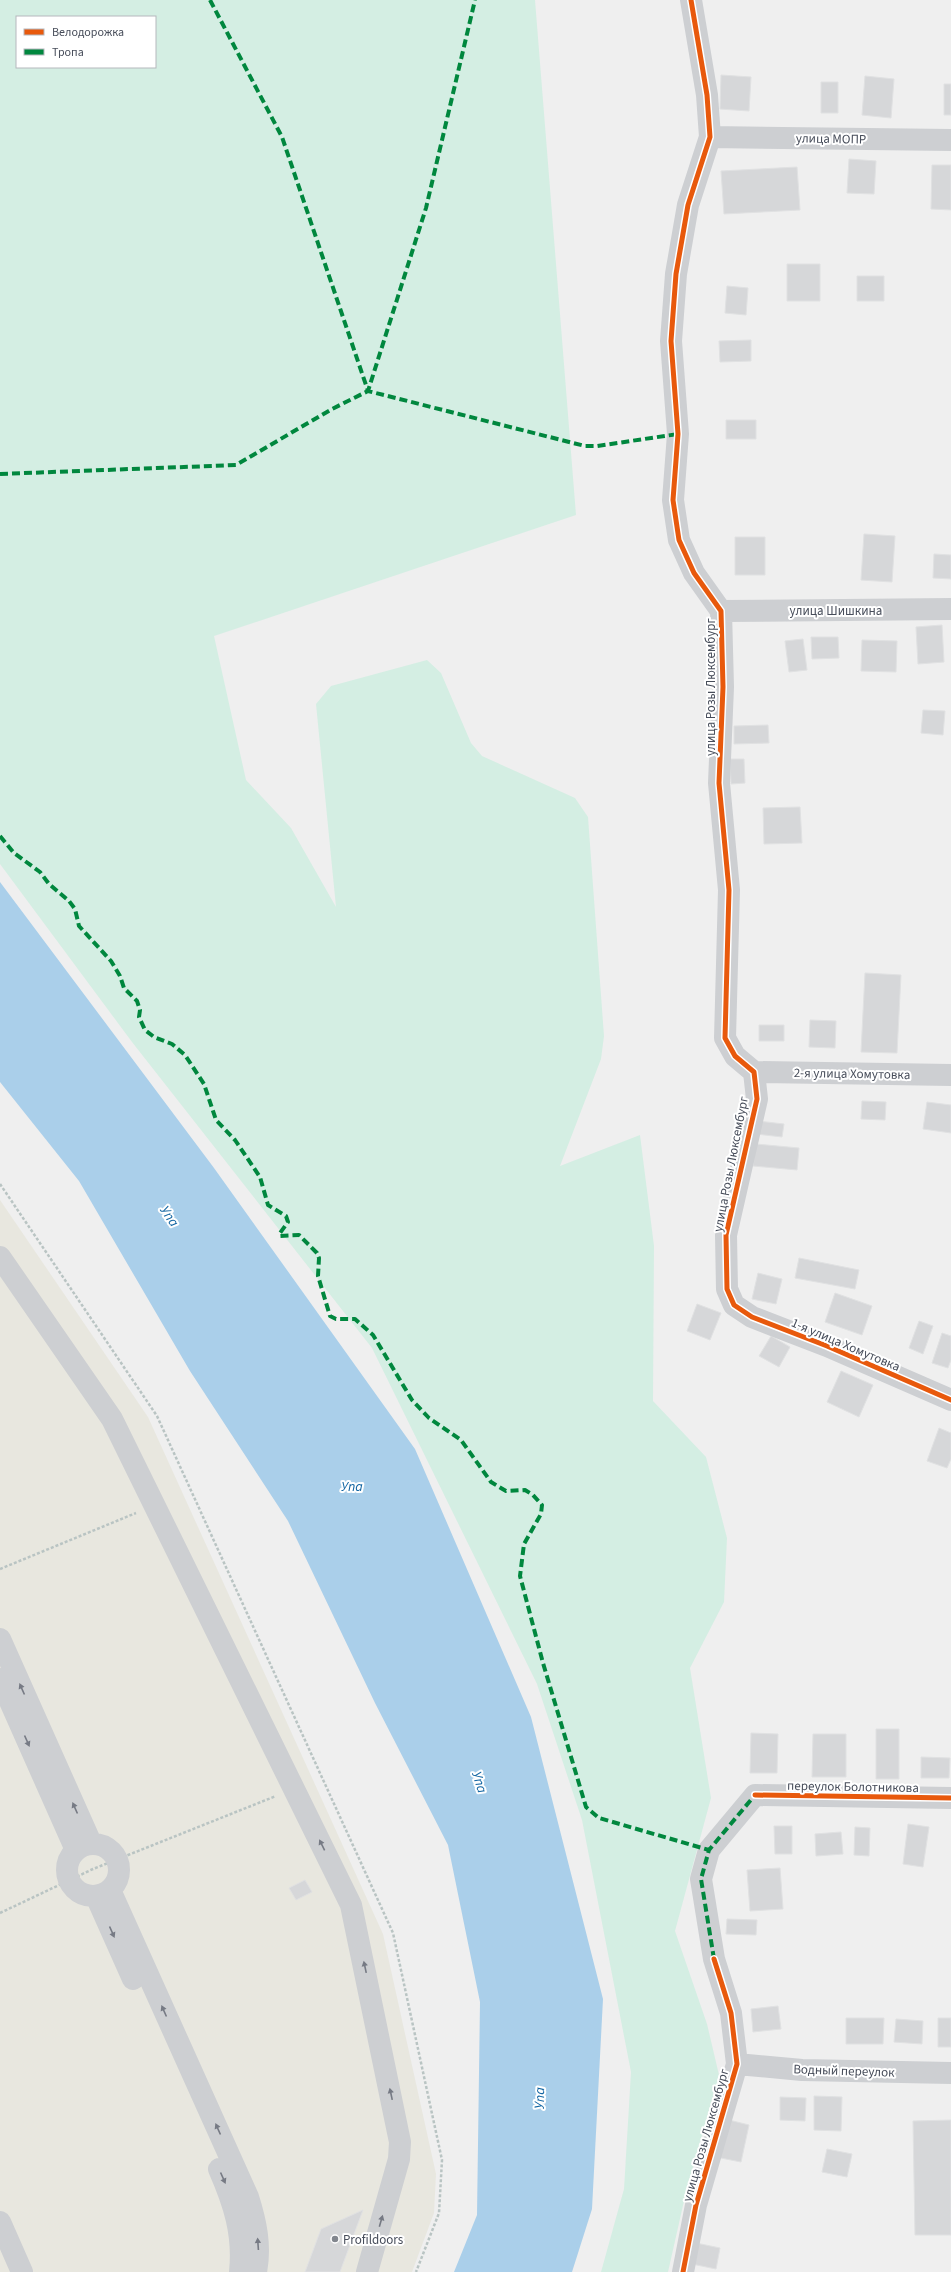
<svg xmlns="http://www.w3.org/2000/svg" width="951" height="2272" viewBox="0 0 951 2272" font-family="'Source Sans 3',sans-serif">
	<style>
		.commercial { fill: #e8e7df }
		.green { fill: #d4eee3; fill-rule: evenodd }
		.water { fill: #aacfea }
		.building { fill: #d6d7d9; stroke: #e0e1e2 }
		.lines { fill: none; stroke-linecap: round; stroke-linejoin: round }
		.path { stroke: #b9c4c3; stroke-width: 2.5; stroke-dasharray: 3 2; stroke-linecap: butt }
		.minor { stroke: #cdcfd2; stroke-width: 22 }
		.quiet { stroke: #00873e; stroke-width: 4; stroke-dasharray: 8 4; stroke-linecap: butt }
		.cycleway-casing { stroke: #fff; stroke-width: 8 }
		.cycleway { stroke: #e8590c; stroke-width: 5 }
		.oneway { fill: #767a84 }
		.poi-dot { fill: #82868e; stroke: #fff; stroke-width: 1.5 }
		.labels { text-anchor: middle; stroke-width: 4; stroke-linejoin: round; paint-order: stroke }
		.street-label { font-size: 13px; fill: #474d5a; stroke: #fff }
		.poi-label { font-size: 13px; fill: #474d5a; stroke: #fff; text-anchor: start }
		.water-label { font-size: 14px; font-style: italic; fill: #1265a2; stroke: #fff }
	</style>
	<rect width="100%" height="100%" fill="#efefef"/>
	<!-- commercial -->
	<path class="commercial" d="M0 1200 148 1417 383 1934 436 2174 434 2213 412 2272H0Z"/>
	<!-- green -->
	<path class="green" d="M0 0H535L576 515 214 636 246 780 291 828 336 907 316 704 331 686 427 660 441 673 471 743 482 756 575 798 588 817 604 1036 601 1059 560 1166 640 1135 654 1246 653 1401 706 1457 727 1538 724 1602 690 1668 711 1798 675 1931 707 2024 719 2075 686 2192 668 2272H601L624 2189 631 2072 582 1820 537 1684 372 1348 132 1042 0 864ZM17 17H155V67H17Z"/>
	<!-- water -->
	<path class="water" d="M0 882 214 1168 415 1449 531 1717 603 1999 592 2209 572 2272H454L477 2215 480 2002 448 1845 375 1703 288 1521 190 1371 79 1181 0 1082Z"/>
	<!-- building -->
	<path class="building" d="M721 75 751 77 749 111 720 109Z
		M865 76 894 79 891 118 862 115Z
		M821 82H838V113H821Z
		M944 84H951V115H944Z
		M849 159 876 161 874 194 847 193Z
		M932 165H951V210L931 209Z
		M797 167 800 210 724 214 721 171Z
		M787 264H820V301H787Z
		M857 276H884V301H857Z
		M727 286 748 288 746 315 725 313Z
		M751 340V361L720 362 719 341Z
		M726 420H756V439H726Z
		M864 534 895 536 892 582 861 580Z
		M735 537H765V575H735Z
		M934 554 951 555V579L933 578Z
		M942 625 944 662 918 664 916 627Z
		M811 637H838L839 658 812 659Z
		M803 639 807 670 789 672 785 641Z
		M862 640 897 641 896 672 861 671Z
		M923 710 945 711 943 735 921 733Z
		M768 725 769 743 734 744V726Z
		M730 759H744L745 783 731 784Z
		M800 807 802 843 764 844 763 808Z
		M865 973 901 975 897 1053 861 1052Z
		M810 1020 836 1021 835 1048 809 1047Z
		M759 1025H784V1041H759Z
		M862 1101 886 1102 885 1120 861 1119Z
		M927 1102 951 1105V1133L923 1129Z
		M758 1121 784 1124 782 1137 756 1134Z
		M756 1144 799 1148 797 1170 753 1166Z
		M799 1258 859 1270 855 1289 795 1278Z
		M758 1273 782 1279 776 1304 752 1299Z
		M835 1293 872 1306 862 1335 825 1322Z
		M697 1304 721 1313 710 1340 687 1331Z
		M919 1321 933 1326 923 1354 909 1348Z
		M942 1333 951 1336V1360L948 1368 932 1363Z
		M771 1336 790 1347 779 1367 759 1356Z
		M841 1371 873 1385 859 1417 827 1402Z
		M939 1428 951 1433V1459L947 1468 927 1461Z
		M876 1729H899V1779H876Z
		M751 1733 778 1734 777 1773H750Z
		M813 1734H846V1777H812Z
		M921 1757 950 1758 949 1778H921Z
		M908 1824 929 1827 923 1867 903 1864Z
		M774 1826H792V1854H775Z
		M855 1827 870 1828 869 1856 854 1855Z
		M841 1832 843 1854 816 1856 815 1834Z
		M780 1868 783 1909 750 1911 747 1870Z
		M305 1880 312 1892 296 1900 289 1888Z
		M727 1919 757 1920 756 1935 726 1934Z
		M778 2006 781 2029 753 2032 751 2009Z
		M846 2018H884L883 2044H846Z
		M938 2018H951V2047H938Z
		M896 2019 923 2021 922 2044 894 2042Z
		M814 2096 842 2097 841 2131 814 2130Z
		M780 2097 806 2098 805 2121 780 2120Z
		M725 2119 749 2125 741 2162 716 2157Z
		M951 2120V2235H915L913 2121Z
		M827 2149 852 2154 847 2177 822 2172Z
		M363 2210 340 2272H305L321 2229Z
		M696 2243 720 2248 716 2269 692 2264Z"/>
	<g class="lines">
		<!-- path -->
		<path class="path" d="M0 1184 157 1416 393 1933 442 2160 439 2213 416 2272
			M0 1569 136 1513
			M0 1913 93 1869 276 1796"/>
		<!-- minor -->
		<path class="minor" d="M691 0 707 95 710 137 688 205 676 274 671 341 678 434 673 500 679 540 694 573 721 611 723 687 719 783 729 890 725 1038 735 1056 754 1072 757 1099 726 1235 727 1289 734 1305 752 1317 827 1346 951 1400
			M710 137 951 140
			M721 611 951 609
			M754 1072 951 1075
			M0 1257 112 1419 351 1905 400 2142 399 2159 367 2272
			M0 1639 91 1843
			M0 1679 76 1850
			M67 1870a26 26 0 1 1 52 0a26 26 0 1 1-52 0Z
			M110 1890 248 2197C256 2222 261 2246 256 2272
			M96 1896 133 1979
			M737 2064 802 2070 951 2073
			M219 2169C234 2203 244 2234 240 2272
			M0 2222 22 2272
			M683 2272 696 2205 737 2064 731 2013 714 1959 701 1879 709 1850 755 1795 951 1798"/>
		<!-- quiet -->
		<path class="quiet" d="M210 0 282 137 368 391 426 208 475 0
			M0 474 236 465 332 409 368 391 585 446H597L678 434
			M0 836 14 853 40 872 49 884 69 901 75 909 79 926 111 961 120 976 124 988 137 1001 140 1010 139 1017 145 1030 154 1037 172 1044 185 1055 204 1084 216 1120 235 1140 260 1177 268 1205 286 1216 288 1222 280 1233V1236L299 1235 317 1253 319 1258 318 1276 330 1316 336 1319H355L373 1335 412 1400 429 1418 461 1440 491 1482 506 1491 525 1490 533 1495 542 1505 541 1514 524 1544 520 1576 543 1663 586 1807 599 1818 709 1850
			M714 1959 701 1879 709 1850 755 1795"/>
		<!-- cycleway casing -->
		<g class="cycleway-casing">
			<path id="cycleway" d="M691 0 707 95 710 137 688 205 676 274 671 341 678 434 673 500 679 540 694 573 721 611 723 687 719 783 729 890 725 1038 735 1056 754 1072 757 1099 726 1235 727 1289 734 1305 752 1317 827 1346 951 1400
				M755 1795 951 1798
				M683 2272 696 2205 737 2064 731 2013 714 1959"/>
		</g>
		<!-- cycleway -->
		<use href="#cycleway" class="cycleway"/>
	</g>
	<!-- one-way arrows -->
	<defs><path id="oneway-solid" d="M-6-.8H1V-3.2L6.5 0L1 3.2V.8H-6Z"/></defs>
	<g class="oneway">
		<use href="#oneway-solid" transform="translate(22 1689) rotate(-114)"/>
		<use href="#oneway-solid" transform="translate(27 1741) rotate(66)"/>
		<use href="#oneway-solid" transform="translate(75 1808) rotate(-114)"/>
		<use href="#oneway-solid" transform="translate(322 1845) rotate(-116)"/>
		<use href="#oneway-solid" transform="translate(112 1932) rotate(66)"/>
		<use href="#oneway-solid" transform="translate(365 1967) rotate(-102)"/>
		<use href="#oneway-solid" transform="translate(164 2011) rotate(-114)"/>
		<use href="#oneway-solid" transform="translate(391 2094) rotate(-102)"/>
		<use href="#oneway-solid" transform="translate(218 2129) rotate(-114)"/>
		<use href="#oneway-solid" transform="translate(223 2178) rotate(66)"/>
		<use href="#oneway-solid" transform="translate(381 2221) rotate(-74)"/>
		<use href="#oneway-solid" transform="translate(258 2244) rotate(-94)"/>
	</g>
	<!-- markers -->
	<circle class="poi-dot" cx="335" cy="2239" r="4"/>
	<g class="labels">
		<!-- street labels -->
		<g class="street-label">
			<text transform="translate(831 138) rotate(1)" y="5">улица МОПР</text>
			<text x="836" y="615">улица Шишкина</text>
			<text transform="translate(710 687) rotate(-90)" y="5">улица Розы Люксембург</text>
			<text transform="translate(852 1073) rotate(1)" y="5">2-я улица Хомутовка</text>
			<text transform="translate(730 1164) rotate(-79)" y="5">улица Розы Люксембург</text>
			<text transform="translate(846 1344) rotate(23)" y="5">1-я улица Хомутовка</text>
			<text transform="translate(853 1786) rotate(1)" y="5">переулок Болотникова</text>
			<text transform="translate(844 2070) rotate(2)" y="5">Водный переулок</text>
			<text transform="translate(705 2135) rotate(-74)" y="5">улица Розы Люксембург</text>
		</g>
		<!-- poi labels -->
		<g class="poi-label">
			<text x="343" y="2244">Profildoors</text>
		</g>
		<!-- water labels -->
		<g class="water-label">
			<text transform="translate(170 1216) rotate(56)" y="5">Упа</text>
			<text x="352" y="1491">Упа</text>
			<text transform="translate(480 1782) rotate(72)" y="5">Упа</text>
			<text transform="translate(539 2098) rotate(-89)" y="5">Упа</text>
		</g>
	</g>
	<!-- legend -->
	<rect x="16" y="16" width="140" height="52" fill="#ffffff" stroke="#b5b8bd"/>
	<rect x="24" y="29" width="20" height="6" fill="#e8590c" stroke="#b5b8bd"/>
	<text x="52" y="36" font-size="12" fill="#474d5a">Велодорожка</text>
	<rect x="24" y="49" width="20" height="6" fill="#00873e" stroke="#b5b8bd"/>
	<text x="52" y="56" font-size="12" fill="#474d5a">Тропа</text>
</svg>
